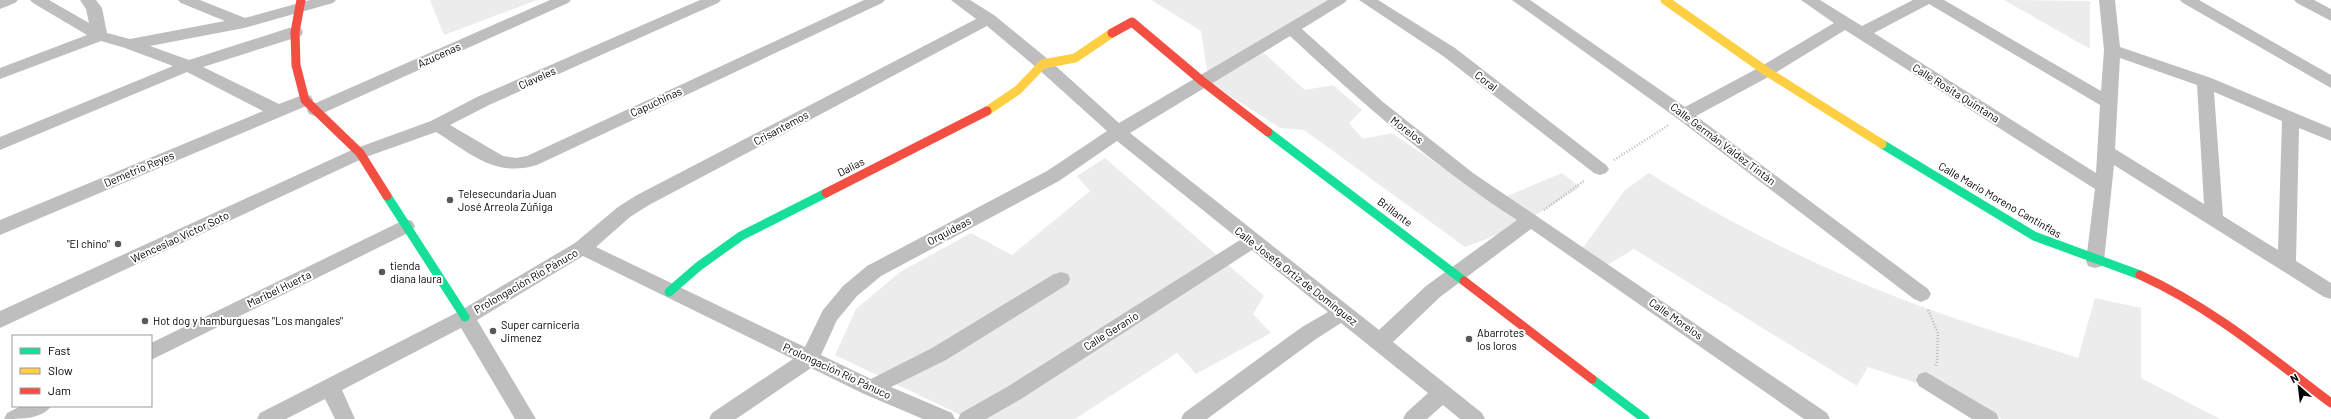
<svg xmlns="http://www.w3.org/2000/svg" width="2331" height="419" viewBox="0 0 2331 419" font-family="Barlow,sans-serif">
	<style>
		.green { fill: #ececec }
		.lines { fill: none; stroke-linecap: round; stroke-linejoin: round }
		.path { stroke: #b9b9b9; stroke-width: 2.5; stroke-dasharray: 1 2; stroke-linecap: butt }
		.street { fill: #bebebe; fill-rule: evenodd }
		.fast { stroke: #16e098; stroke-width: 9 }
		.slow { stroke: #ffcf43; stroke-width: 9 }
		.jam { stroke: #f24e42; stroke-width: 9 }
		.poi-dot { fill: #595959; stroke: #fff; stroke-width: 1.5 }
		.labels { text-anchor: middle; stroke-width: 4; stroke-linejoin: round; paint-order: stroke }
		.street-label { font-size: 11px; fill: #000; stroke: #fff }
		.poi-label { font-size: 11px; fill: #000; stroke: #fff; text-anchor: start }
	</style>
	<rect width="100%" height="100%" fill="#fff"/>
	<!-- green -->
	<path class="green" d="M430 0H537L444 35Z
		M1151 0H1328L1254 44 1305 90 1333 85 1362 110 1349 123 1363 139 1392 133 1493 202 1562 173 1580 187C1543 212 1507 233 1465 247L1304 130 1280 128 1209 82 1201 31Z
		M2004 0 2090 1V49Z
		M1105 158 1264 296 1253 314 1271 333 1196 374 1177 353 1075 419H969L835 355 856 309 900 272 971 233 1012 255 1090 191 1077 176Z
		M1649 173C1724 220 1803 260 1886 293 1948 318 2014 337 2078 358L2095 298 2141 308V378L2220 419H2002L1971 401 1868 367 1857 386 1634 249 1604 267 1582 249 1625 190Z"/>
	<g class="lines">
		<!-- path -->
		<path class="path" d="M1614 160 1669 125
			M1544 210 1585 180
			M1928 310 1938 333 1937 363 1935 366"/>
		<!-- street -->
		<path class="street" d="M0 0H18L15 3 0 9Z
			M30 0H49L89 23 86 9 80 0H96L102 8 107 33 130 39 225 21 181 3 178 0H200L245 18 310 0H336L333 3 244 28 150 46 189 60 289 28H301L303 32 301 36 203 67 279 104 305 94 311 96 313 100 311 104 0 235V220L263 111 187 72 0 150V137L173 66 125 48 101 41 0 79V68L87 35 33 3Z
			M550 0H571L568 3 321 114 315 116 309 114 307 110 309 106Z
			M700 0H721L718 3 489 105 450 125 503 156 516 158 527 156 864 0H885L882 3 537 165C495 178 470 153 436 132L366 157 0 328V311L354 149 431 121 477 97Z
			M951 0H970L994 15 1049 60 1119 123 1328 0H1347L1344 3 1302 29 1383 102 1473 173 1827 413 1830 419H1804L1531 229 1440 297 1393 342 1482 413 1485 419H1460L1443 405 1427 419H1403L1406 413 1428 393 1341 323 1316 339 1207 419H1181L1184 413 1302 327 1328 312 1252 250 1021 399 986 419H958L961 413 1007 387 1240 240 1117 141 1059 181 881 276 857 296 837 320 821 355 871 379 932 348 1054 274 1061 272 1068 274 1070 279 1068 284 946 360 891 387 952 413 955 419H923L864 394 811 368 736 419H709L712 413 793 359 583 256 477 320 536 419H515L461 328 342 390 355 419H335L325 399 286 419H257L260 413 458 312 575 243 618 207 637 195 976 19ZM987 26 1037 68 1107 131 1047 171 867 266 843 286 823 310 805 347 596 247 630 217 649 205ZM1290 36C1362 103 1435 167 1517 220L1426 286 1379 330 1130 133Z
			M1359 0H1378L1455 48 1606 165 1609 169 1606 173 1600 175 1594 173 1443 56Z
			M1512 0H1530L1685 107 1760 67 1834 23 1801 0H1820L1862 26 1913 0H1944L2101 91 2104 50 2099 0H2115L2120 47 2211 78 2331 128V141L2299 128 2296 261 2331 283V299L2324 297 2114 165 2104 261 2102 266 2095 268 2088 266 2086 261 2095 189 1845 30 1772 75 1696 116 1928 289 1931 294 1928 299 1921 302 1914 299 1678 119ZM1929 4 2100 105 2096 173 1874 33ZM2120 58 2197 85 2204 204 2115 149ZM2214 92 2282 121 2278 250 2223 216Z
			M2180 0H2199L2331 75V88L2183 3Z
			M2294 0H2314L2331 9V21L2297 3Z
			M406 219 412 221 415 226 412 231 151 360V343Z
			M1926 372 1996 413 1999 419H1972L1919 386 1916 380 1919 374Z
			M21 406H51C43 419 20 419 4 419L7 413Z"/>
		<!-- fast -->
		<path class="fast" d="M1268 132 1464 281
			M1882 144 2034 236 2140 275
			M387 196 465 317
			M669 292 699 266 741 236 826 193
			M1592 379 1645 419"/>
		<!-- slow -->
		<path class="slow" d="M1665 0 1766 71 1882 144
			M987 111 1018 90 1043 64 1075 58 1112 33"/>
		<!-- jam -->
		<path class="jam" d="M301 0 295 32 296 65 305 100 360 153 387 196
			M1112 33 1132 22 1202 81 1268 132
			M826 193 987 111
			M2140 275C2211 307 2269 356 2331 403
			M1464 281 1592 379"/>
	</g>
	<!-- markers -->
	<g class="poi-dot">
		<circle cx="450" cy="200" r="4"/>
		<circle cx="118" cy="244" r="4"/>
		<circle cx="382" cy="272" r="4"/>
		<circle cx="145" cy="321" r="4"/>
		<circle cx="493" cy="331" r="4"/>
		<circle cx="1469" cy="339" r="4"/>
	</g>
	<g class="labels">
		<!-- street labels -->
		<g class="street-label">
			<text transform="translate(439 55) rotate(-24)" y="4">Azucenas</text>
			<text transform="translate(537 78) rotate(-24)" y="4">Claveles</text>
			<text transform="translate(1486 81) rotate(38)" y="4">Coral</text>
			<text transform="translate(1956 93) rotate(32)" y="4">Calle Rosita Quintana</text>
			<text transform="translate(656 102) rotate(-25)" y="4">Capuchinas</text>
			<text transform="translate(781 128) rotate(-28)" y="4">Crisantemos</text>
			<text transform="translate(1407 130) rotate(37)" y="4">Morelos</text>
			<text transform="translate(1723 144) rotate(37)" y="4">Calle Germán Valdez Tintán</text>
			<text transform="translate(851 167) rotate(-27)" y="4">Dalias</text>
			<text transform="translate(139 169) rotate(-23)" y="4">Demetrio Reyes</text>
			<text transform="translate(2000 200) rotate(30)" y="4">Calle Mario Moreno Cantinflas</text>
			<text transform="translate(1395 212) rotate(37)" y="4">Brillante</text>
			<text transform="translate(949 231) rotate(-28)" y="4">Orquídeas</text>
			<text transform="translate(180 237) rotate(-25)" y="4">Wenceslao Víctor Soto</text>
			<text transform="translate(1296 276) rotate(38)" y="4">Calle Josefa Ortiz de Domínguez</text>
			<text transform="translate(526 281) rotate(-30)" y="4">Prolongación Río Pánuco</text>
			<text transform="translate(279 289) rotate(-26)" y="4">Maribel Huerta</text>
			<text transform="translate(1676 319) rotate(35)" y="4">Calle Morelos</text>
			<text transform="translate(1111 331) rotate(-32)" y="4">Calle Geranio</text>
			<text transform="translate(837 371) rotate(25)" y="4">Prolongación Río Pánuco</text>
		</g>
		<!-- poi labels -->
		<g class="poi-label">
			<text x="458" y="198">Telesecundaria Juan<tspan x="458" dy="13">José Arreola Zúñiga</tspan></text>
			<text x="110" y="248" text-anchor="end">"El chino"</text>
			<text x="390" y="270">tienda<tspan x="390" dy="13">diana laura</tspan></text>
			<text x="153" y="325">Hot dog y hamburguesas "Los mangales"</text>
			<text x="501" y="329">Super carniceria<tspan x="501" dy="13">Jimenez</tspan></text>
			<text x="1477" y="337">Abarrotes<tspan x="1477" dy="13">los loros</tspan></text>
		</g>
	</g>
	<!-- legend -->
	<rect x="12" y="335" width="140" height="72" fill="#ffffff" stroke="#999999"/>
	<rect x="20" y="348" width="20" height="6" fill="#16e098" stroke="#999999"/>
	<text x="48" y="355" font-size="12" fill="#000000">Fast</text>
	<rect x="20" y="368" width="20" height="6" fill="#ffcf43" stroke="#999999"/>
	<text x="48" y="375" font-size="12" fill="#000000">Slow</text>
	<rect x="20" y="388" width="20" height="6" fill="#f24e42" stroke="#999999"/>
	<text x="48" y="395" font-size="12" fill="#000000">Jam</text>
	<!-- north arrow -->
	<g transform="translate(2299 387) rotate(332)" stroke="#ffffff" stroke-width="3" paint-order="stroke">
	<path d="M0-3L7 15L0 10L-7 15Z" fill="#000000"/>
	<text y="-6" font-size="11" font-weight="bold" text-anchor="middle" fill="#000000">N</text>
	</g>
</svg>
